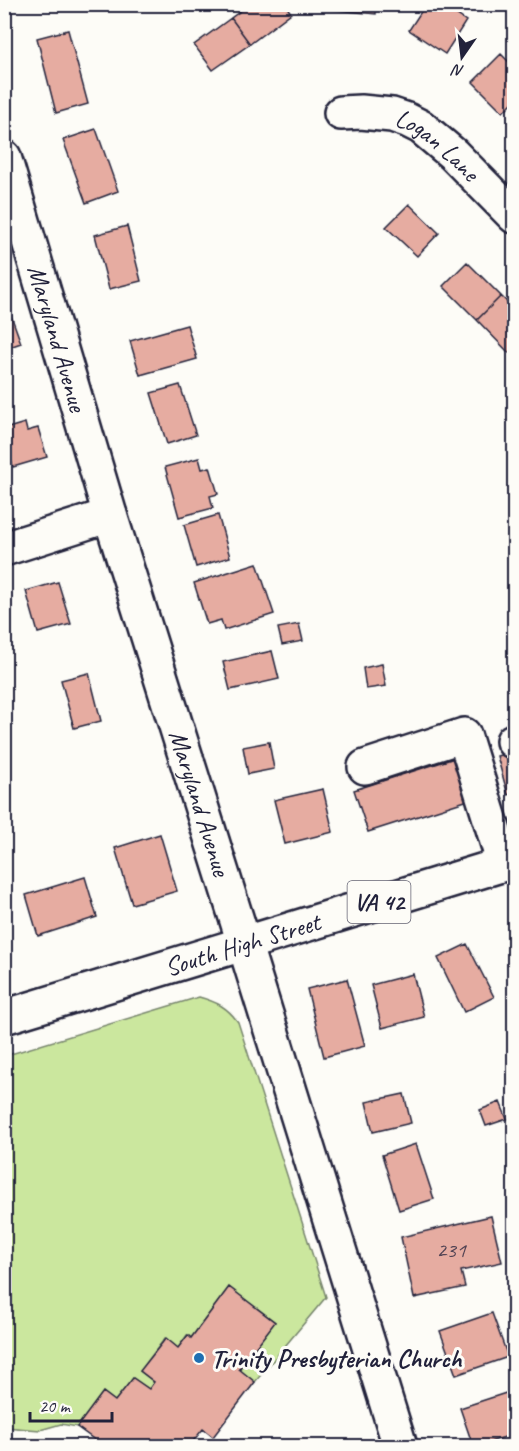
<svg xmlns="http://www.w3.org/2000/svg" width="519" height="1451" viewBox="0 0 519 1451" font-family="Caveat,sans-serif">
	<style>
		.green { fill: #cbe79e; stroke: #76846c; stroke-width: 1.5 }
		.building { fill: #e6aca1; stroke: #22223b; stroke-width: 1.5 }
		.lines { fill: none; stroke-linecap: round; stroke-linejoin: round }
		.minor-casing { stroke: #22223b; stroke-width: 38 }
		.major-casing { stroke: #22223b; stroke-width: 38 }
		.minor { stroke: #fdfcf7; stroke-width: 33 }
		.major { stroke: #fdfcf7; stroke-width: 33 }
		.poi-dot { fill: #1f6fb2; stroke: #fdfcf7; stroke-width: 2 }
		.labels { text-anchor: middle; stroke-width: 6; stroke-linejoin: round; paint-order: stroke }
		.number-label { font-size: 22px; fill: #534454 }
		.shield { fill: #fdfcf7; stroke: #646373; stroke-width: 1.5 }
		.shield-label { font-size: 24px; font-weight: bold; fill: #22223b }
		.street-label { font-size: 26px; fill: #22223b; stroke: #fdfcf7 }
		.poi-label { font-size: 26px; font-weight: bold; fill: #22223b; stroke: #fdfcf7; text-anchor: start }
	</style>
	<rect width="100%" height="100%" fill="#fdfcf7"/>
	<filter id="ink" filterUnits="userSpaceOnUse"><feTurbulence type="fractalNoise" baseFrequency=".0167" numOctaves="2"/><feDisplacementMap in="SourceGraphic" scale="12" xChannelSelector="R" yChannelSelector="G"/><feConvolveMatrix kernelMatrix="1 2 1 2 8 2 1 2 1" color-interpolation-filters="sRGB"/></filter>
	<g filter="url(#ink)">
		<!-- green -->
		<path class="green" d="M199 997C217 1002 227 1007 238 1022L326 1297 255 1382 239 1369 275 1322 229 1287 191 1338 187 1335 178 1348 165 1338 140 1371 154 1382 149 1389 133 1378 115 1401 103 1392 77 1427 61 1424 40 1430 5 1427 4 1056Z"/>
		<!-- building -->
		<path class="building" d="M250 4H285L291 13 250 44 231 18Z
			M327 4H376V14L327 9Z
			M426 4H441L466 21 445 54 409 30Z
			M231 18 250 44 213 70 194 45Z
			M68 30 88 104 56 113 37 38Z
			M501 54 514 67V101L503 112 473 82Z
			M96 129 118 191 86 203 63 140Z
			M409 204 439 233 417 256 386 227Z
			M127 226 141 281 109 289 95 235Z
			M467 262 501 296 477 320 443 286Z
			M4 296 21 343 4 349Z
			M501 296 514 309V348L509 353 477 320Z
			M187 325 197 359 140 375 130 341Z
			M180 385 196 435 167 444 151 393Z
			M25 423 27 431 38 428 47 457 13 467 5 438 10 436 8 428Z
			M199 458 202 469 210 467 218 494 210 496 213 508 179 517 165 467Z
			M218 515 230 557 196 567 184 525Z
			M257 563 274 614 224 630 221 620 207 624 194 583Z
			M58 582 71 624 38 633 26 591Z
			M299 624 303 641 282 645 278 628Z
			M272 651 279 679 230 690 223 662Z
			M382 664 386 686 366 689 363 668Z
			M89 673 101 721 74 728 61 680Z
			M269 742 274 769 248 774 243 747Z
			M514 751V793L508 795 497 756Z
			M464 755 478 797 368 832 354 790Z
			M323 789 333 832 285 844 274 800Z
			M160 834 177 891 132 904 115 848Z
			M85 877 97 917 38 936 26 895Z
			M467 944 494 997 464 1012 438 958Z
			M413 974 424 1017 382 1028 371 985Z
			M347 979 365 1046 324 1057 307 989Z
			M404 1094 411 1123 373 1132 366 1102Z
			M500 1102 507 1119 486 1126 480 1110Z
			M416 1144 434 1199 399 1210 382 1155Z
			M491 1216 502 1262 461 1271 465 1287 414 1298 401 1237Z
			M229 1287 275 1322 239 1369 255 1382 213 1437 203 1429 189 1446H103L77 1427 103 1392 115 1401 133 1378 149 1389 154 1382 140 1371 166 1338 178 1348 188 1335 191 1338Z
			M492 1313 508 1357 456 1375 440 1331Z
			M512 1391 514 1397V1434L478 1446H473L460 1408Z"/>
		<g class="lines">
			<!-- minor casing -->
			<g class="minor-casing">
				<g id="minor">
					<path id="s1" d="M341 113 361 112 392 115 407 120 421 127 453 154 514 216"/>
					<path d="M4 549 110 515"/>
					<path d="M513 741H514"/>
					<path d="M365 767 464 735 504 864"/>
					<path d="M244 943 400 1446"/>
				</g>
			</g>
			<!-- major casing -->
			<g class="major-casing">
				<g id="major">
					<path id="s2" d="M4 157 110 515 244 943"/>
					<path id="s3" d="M4 1017 514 861"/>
				</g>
			</g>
			<!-- minor -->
			<use href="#minor" class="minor"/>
			<!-- major -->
			<use href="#major" class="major"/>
		</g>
	</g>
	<!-- markers -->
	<circle class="poi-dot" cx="199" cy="1358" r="6"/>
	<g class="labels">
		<!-- number labels -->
		<g class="number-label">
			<text x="451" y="1257">231</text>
		</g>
		<!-- shield labels -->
		<rect class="shield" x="347.5" y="881" width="63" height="42" rx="4.5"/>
		<g class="shield-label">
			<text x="379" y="910">VA 42</text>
		</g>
		<!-- street labels -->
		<g class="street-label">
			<text dy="9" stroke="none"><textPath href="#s1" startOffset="106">Logan Lane</textPath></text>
			<text dy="9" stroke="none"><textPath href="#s2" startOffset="189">Maryland Avenue</textPath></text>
			<text dy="9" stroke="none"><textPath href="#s2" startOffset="675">Maryland Avenue</textPath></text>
			<text dy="9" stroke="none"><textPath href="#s3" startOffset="249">South High Street</textPath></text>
		</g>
		<!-- poi labels -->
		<g class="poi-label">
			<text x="211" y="1367">Trinity Presbyterian Church</text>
		</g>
	</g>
	<!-- margin -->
	<rect width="519" height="1451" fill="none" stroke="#fdfcf7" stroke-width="24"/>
	<rect x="12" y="12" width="495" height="1427" fill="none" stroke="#22223b" stroke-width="2" filter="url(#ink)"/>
	<!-- north arrow -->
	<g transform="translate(462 57) rotate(194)" stroke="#fdfcf7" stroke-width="4.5" paint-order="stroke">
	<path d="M0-4.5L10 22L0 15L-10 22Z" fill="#22223b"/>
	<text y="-9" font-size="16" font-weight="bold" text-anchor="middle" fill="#22223b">N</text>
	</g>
	<!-- scale -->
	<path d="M30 1412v9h82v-9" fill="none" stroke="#22223b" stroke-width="3"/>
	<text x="39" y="1412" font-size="18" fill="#22223b" stroke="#fdfcf7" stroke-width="4.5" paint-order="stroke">20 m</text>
</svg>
